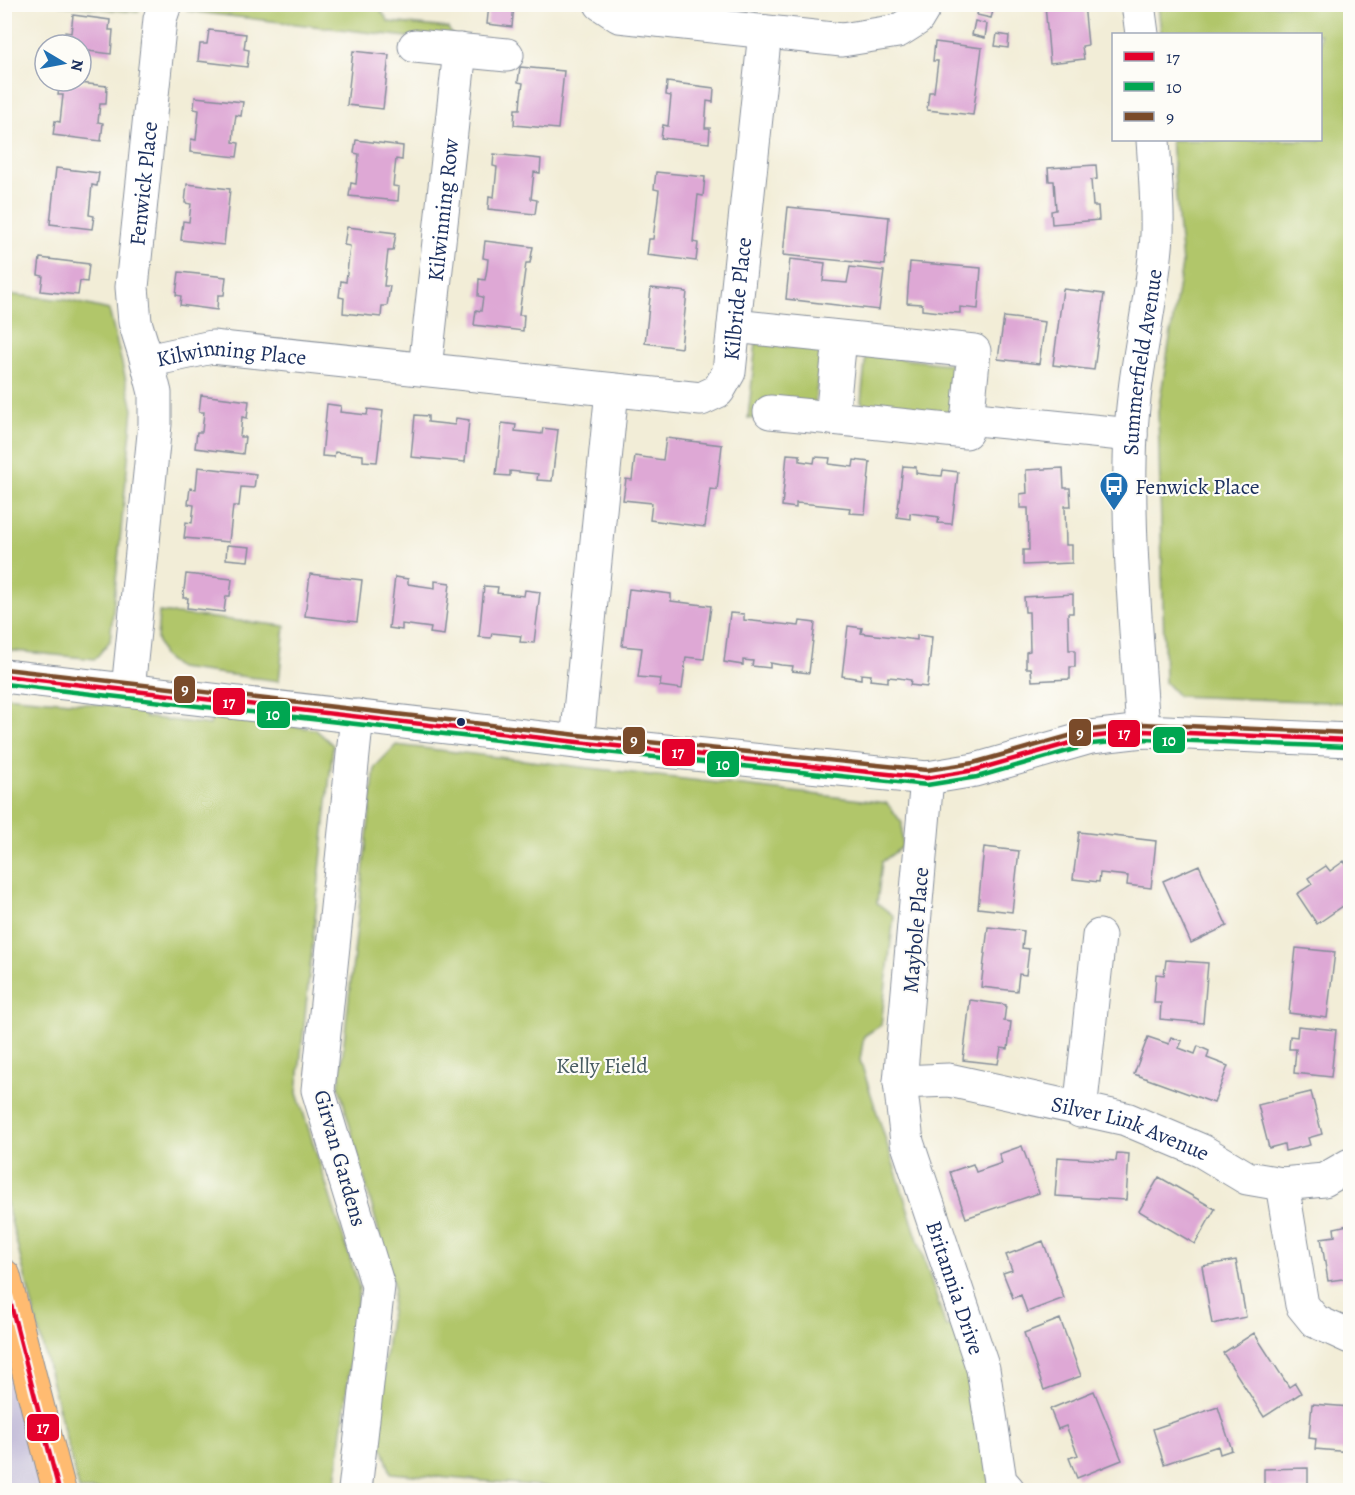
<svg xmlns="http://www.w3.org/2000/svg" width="1355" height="1495" viewBox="0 0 1355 1495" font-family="Alegreya,serif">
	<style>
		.industrial { fill: #c6c0da }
		.green { fill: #b1c66a; stroke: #667a64; stroke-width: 1.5 }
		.building { fill: #dea8d5 }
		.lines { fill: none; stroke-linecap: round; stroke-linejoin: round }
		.minor-casing { stroke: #868e9a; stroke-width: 35 }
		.major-casing { stroke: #868e9a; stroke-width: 35 }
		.minor { stroke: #fff; stroke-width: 33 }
		.major { stroke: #ffbb71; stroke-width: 33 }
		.bus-1-casing { stroke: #fdfcf7; stroke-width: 9 }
		.bus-2-casing { stroke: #fdfcf7; stroke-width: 9 }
		.bus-3-casing { stroke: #fdfcf7; stroke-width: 9 }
		.bus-1 { stroke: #e4002b; stroke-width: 4.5 }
		.bus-2 { stroke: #00a651; stroke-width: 4.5 }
		.bus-3 { stroke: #7a4b2a; stroke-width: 4.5 }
		.bus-dot { fill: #1b2f5e; stroke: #fdfcf7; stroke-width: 2 }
		.labels { text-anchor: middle; stroke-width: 4.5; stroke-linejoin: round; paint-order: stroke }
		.street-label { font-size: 22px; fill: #1b2f5e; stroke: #fdfcf7 }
		.poi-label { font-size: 22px; fill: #1b2f5e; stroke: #fdfcf7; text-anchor: start }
		.park-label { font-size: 22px; fill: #485c62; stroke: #fdfcf7 }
		.line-badge { stroke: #fdfcf7; stroke-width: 2 }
		.badge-label { font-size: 16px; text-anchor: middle; font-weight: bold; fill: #fff }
	</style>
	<rect width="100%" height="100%" fill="#fdfcf7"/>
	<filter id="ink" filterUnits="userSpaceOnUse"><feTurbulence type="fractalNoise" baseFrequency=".0167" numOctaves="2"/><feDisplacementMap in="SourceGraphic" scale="12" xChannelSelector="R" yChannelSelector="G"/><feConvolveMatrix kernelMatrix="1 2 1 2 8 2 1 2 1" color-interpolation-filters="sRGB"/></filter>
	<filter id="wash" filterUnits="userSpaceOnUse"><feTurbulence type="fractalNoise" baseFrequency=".008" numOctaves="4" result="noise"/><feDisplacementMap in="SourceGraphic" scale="24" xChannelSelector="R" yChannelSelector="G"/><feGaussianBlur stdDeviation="1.35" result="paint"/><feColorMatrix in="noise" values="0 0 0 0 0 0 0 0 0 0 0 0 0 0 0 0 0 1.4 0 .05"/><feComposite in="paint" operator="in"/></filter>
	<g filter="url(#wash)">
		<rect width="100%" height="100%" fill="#f2edd7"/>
		<!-- industrial -->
		<path class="industrial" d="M5 1276 59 1490H5Z"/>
		<!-- green -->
		<path class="green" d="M192 4 377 5 389 22 448 28 452 35 407 37 187 11Z
			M60 5H141L138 12Z
			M1158 5H1350V703L1178 696 1165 682 1158 412 1182 264 1171 140H1320V34H1161Z
			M4 294 66 300 109 310 133 409 110 641 95 659 5 650Z
			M756 343 821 350 815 403 764 420 748 418Z
			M866 355 949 364 957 372 953 409 942 417 869 410 861 401Z
			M159 612 285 626 279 681 178 668 163 656 157 639Z
			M4 696 146 709 145 717 210 725 212 717 315 729 333 745 297 1093 359 1287 335 1490H79L5 1197Z
			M396 745 887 803 902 823V847L882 862 877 903 894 916 881 1025 864 1036 860 1060 946 1327 955 1324 970 1373 992 1490H588L391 1473 376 1430 394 1287 339 1086 375 767Z"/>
		<g id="blocks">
			<!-- building -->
			<path class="building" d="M406 4H434V9Z
				M489 4H514L512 27 487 24Z
				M979 4H995L991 18 977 15Z
				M1045 4H1084L1088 45 1082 46 1084 59 1050 63Z
				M73 15 110 20 109 30H113L111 54 81 50V45H63L65 32 71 33Z
				M975 21 987 24 985 38 972 35Z
				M209 30 246 34 244 49 249 50 247 67 198 61 200 44H207Z
				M997 34 1009 36 1008 48 995 46Z
				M935 42 982 48 973 115 927 110 929 92H934L938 61H933Z
				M353 51 389 55 383 109 347 105Z
				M520 67 564 71 558 129 514 125 515 109H520L521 96 523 83 518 82Z
				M60 81 107 86 106 104H100L98 122 103 123 101 141 53 135 55 121 60 122 63 95H58Z
				M667 82 714 88 713 102 707 101 705 128H710L709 143 661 138 663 125 668 126 671 96 666 95Z
				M195 97 243 102 241 116 236 115 234 129 233 142 239 143 237 157 190 152 191 139 196 140 199 110 194 109Z
				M356 140 403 146 402 160 396 159 393 186 399 187 398 201 349 196 351 183 356 184 359 154 354 153Z
				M494 154 541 159 540 173 534 172 531 199 537 200 535 214 488 209 489 196 494 197 497 167 493 166Z
				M1096 165 1097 179 1091 180 1093 206H1098L1099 220 1052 224 1051 211 1056 210 1054 181H1049L1048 168Z
				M56 168 99 173 97 186 92 185 89 215 94 216 92 229 50 224Z
				M656 172 705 177 703 196 698 195 694 232 693 242 698 243 696 261 647 255 649 239H653L659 190 654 189Z
				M187 184 230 189 224 245 181 240 183 221 189 222 191 204 185 203Z
				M788 207 889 217 885 265 783 255Z
				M347 227 396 233 393 251H388L384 286H390L387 306H382L381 317 343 313 344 298 339 297 341 281 346 282 350 246 344 245Z
				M485 241 533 247 530 263H526L519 315H524L523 331 474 325 476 310 481 311 483 297 478 296 479 279 485 280 487 269 488 259 483 258Z
				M40 258 89 264 87 282 80 281 78 295 41 291 43 276 38 275Z
				M790 259 825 263 823 281 847 283 850 267 884 271 879 310 786 299Z
				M910 262 981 268 978 309 960 307V313L941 312 922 310V304L907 303Z
				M179 272 226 277 224 295H218L217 310 180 305 181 296 176 295Z
				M651 288 687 292 681 348 645 343Z
				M1063 289 1104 294 1094 370 1053 365Z
				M1004 317 1045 322 1039 364 998 359Z
				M201 395 249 401 247 418 242 417 240 437H245L243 454 195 448 197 432H202L204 412H199Z
				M327 404 341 406 340 412 367 415 368 409 383 411 377 462 363 461V455L335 452 334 457 322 456Z
				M415 415 428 416V422L455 425 456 418 469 420 465 462 411 457Z
				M502 423 516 425 515 431 542 434 543 428 558 430 552 481 537 480 538 474 510 471V476L496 475Z
				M666 438 722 445 717 490 710 489 705 527 650 520 652 503 623 500 626 479 632 480 635 456 663 460Z
				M787 454 800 455V461L814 463 815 457 830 458 829 464 853 467 854 460 870 462 865 514 849 513 850 508 810 504 796 503V508L782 506Z
				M903 466 916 467V473L930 475 942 476 943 470 958 472 952 524 938 523 939 517 910 513V519L897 517Z
				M198 467 256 474 254 488 241 487 239 506H233L229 542 184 538 186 522 192 523 194 505 188 504 190 488 196 489Z
				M1063 468 1064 488H1070L1071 506H1065L1066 545H1072V563L1023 565V550H1029L1028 508H1020V494L1027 493 1026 470Z
				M227 545 250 547 248 561 226 559Z
				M186 574 232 579 230 596H226L224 612 187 608 188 598H183Z
				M310 574 362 580 357 622 305 616Z
				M395 577 408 579V584L435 588V581L450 583 444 635 430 633 431 628 402 624V630L389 628Z
				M484 586 498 587 497 593 524 596 525 590 540 592 534 643 520 642 521 636 492 633 491 638 479 637Z
				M629 589 671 594V601L711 606 704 659 686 657 682 689 660 686 661 679 638 677 642 648 622 646Z
				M1073 594V613H1068L1069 650H1075V667H1070V679L1032 681 1031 668H1026V652L1030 651 1029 612H1025L1024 597Z
				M730 613 744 614V620L799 626 800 621 815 623 809 673 792 671 793 666 781 665 770 663V668L752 666 753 661 743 660V665L724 662Z
				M848 626 862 628 861 633 917 640V635L932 637 927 687 910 685 911 680 899 678 888 677V682L870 680 871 675 861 674V679L842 676Z
				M1079 832 1156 841 1151 888 1127 885 1128 876 1100 873 1099 882 1073 879Z
				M984 847 1019 851 1012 912 978 908Z
				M1344 861 1350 871V901L1317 924 1297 894 1312 884 1308 878 1326 866 1330 871Z
				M1199 865 1227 926 1191 943 1163 881Z
				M988 927 1024 931 1022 948 1029 949 1026 975 1019 974 1017 991 981 987Z
				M1296 948 1335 952 1327 1018 1289 1013Z
				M1166 960 1208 963 1203 1023 1160 1019 1161 1003H1154L1155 989 1156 974 1164 975Z
				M970 1000 1006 1005 1004 1021 1011 1022 1008 1049 1001 1048 998 1064 963 1060Z
				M1298 1026 1336 1030 1331 1077 1294 1073 1296 1049H1289L1290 1036 1297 1037Z
				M1148 1037 1169 1044 1171 1037 1182 1041 1179 1048 1195 1054 1198 1046 1209 1051 1207 1058 1228 1066 1214 1103 1134 1074Z
				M1311 1092 1322 1134 1308 1138 1310 1145 1285 1151 1284 1144 1269 1148 1258 1105Z
				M1022 1146 1039 1193 966 1218 950 1172 973 1164 976 1172 1002 1163 999 1154Z
				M1117 1153 1129 1154 1126 1200 1055 1196 1058 1157 1116 1161Z
				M1159 1177 1215 1209 1195 1244 1139 1211Z
				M1348 1225H1350V1278L1328 1281 1321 1238 1335 1236 1334 1228Z
				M1043 1241 1064 1298 1027 1312 1021 1295 1013 1298 1003 1273 1012 1270 1006 1255Z
				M1236 1260 1246 1317 1212 1324 1202 1266Z
				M1060 1319 1081 1376 1044 1390 1024 1333Z
				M1254 1333 1289 1387 1295 1383 1301 1393 1264 1417 1223 1353Z
				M1094 1391 1122 1460 1077 1478 1069 1458 1078 1455 1066 1426 1058 1429 1050 1409Z
				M1312 1404 1350 1407V1452L1315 1449 1316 1439 1309 1438Z
				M1218 1407 1232 1450 1220 1454 1218 1446 1164 1464 1153 1429Z
				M1308 1468V1490H1271V1485H1264V1469Z"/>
		</g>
	</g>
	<g filter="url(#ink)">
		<use href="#blocks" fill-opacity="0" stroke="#868e9a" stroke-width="1.5"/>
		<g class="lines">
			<!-- minor casing -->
			<g class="minor-casing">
				<g id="minor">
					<path d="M601 4 619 16 842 40 898 31 917 19 926 4"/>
					<path d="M1138 4 1142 34"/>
					<path d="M415 46 507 55"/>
					<path d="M734 326 974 351 966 432 832 418 840 338"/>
					<path id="s1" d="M147 361 135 322 132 287 160 19 165 4"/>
					<path id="s2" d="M425 369 460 50"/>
					<path d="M770 412 832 418"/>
					<path d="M967 418 1131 435"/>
					<path d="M4 676 577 742 927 778 975 770 1091 737 1143 731 1350 740"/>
					<path id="s3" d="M128 690 155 424V393L147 361 212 347 701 399 718 391 729 372 765 32"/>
					<path id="s4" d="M1143 731C1137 635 1126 530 1131 434 1134 367 1153 302 1157 235 1158 203 1155 172 1153 140"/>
					<path d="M577 742 612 390"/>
					<path id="s5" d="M927 778 900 1082 907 1142 983 1369 1000 1481 1008 1490"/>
					<path id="s6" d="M900 1082 949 1080 1126 1119 1202 1151 1247 1178 1282 1184 1324 1180 1350 1165"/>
					<path d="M1080 1111 1099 936"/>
					<path d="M1282 1184 1302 1305 1315 1321 1350 1337"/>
					<path d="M355 1490 378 1286 318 1090 357 716"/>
				</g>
			</g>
			<!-- major casing -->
			<g class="major-casing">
				<path id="major" d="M4 1276 59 1490"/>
			</g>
			<!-- minor -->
			<use href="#minor" class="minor"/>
			<!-- major -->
			<use href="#major" class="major"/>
			<!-- bus-1 casing -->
			<g class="bus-1-casing">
				<path id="bus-1" d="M4 676 577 742 927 778 975 770 1091 737 1143 731 1350 740
					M4 1278 59 1490"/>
			</g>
			<!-- bus-2 casing -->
			<g class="bus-2-casing">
				<path id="bus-2" d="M4 684 576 749 927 785 977 777 1092 744 1143 739 1350 747"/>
			</g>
			<!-- bus-3 casing -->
			<g class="bus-3-casing">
				<path id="bus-3" d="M5 669 578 735 927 770 973 763 1090 730 1142 724 1350 733"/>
			</g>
			<!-- bus-1 -->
			<use href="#bus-1" class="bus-1"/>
			<!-- bus-2 -->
			<use href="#bus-2" class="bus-2"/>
			<!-- bus-3 -->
			<use href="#bus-3" class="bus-3"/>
		</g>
	</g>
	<!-- icons -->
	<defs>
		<g id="bus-pin" transform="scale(1.5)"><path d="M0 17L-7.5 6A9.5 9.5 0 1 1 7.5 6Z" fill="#1f6fb2" stroke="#fdfcf7"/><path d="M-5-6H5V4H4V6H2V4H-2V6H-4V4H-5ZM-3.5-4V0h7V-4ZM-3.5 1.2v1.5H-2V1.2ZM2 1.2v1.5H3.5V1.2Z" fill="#fff"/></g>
	</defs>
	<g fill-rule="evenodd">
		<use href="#bus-pin" x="1114" y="486"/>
	</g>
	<!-- markers -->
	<circle class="bus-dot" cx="461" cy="722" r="5"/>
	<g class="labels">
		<!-- street labels -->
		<g class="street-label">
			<text dy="8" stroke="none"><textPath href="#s1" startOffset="180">Fenwick Place</textPath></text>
			<text dy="8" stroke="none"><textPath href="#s2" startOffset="160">Kilwinning Row</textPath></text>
			<text dy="8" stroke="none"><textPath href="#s3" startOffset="1004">Kilbride Place</textPath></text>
			<text dy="8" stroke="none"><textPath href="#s3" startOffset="417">Kilwinning Place</textPath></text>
			<text dy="8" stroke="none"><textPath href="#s4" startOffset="370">Summerfield Avenue</textPath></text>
			<text transform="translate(915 930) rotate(-85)" y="8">Maybole Place</text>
			<text dy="8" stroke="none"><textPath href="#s6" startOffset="237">Silver Link Avenue</textPath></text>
			<text transform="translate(341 1158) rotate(74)" y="8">Girvan Gardens</text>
			<text dy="8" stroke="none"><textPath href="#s5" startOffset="519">Britannia Drive</textPath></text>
		</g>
		<!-- poi labels -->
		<g class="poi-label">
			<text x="1135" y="494">Fenwick Place</text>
		</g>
		<!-- park labels -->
		<g class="park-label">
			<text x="602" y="1073">Kelly Field</text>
		</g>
	</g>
	<g class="line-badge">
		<rect x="173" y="675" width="23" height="29" rx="6" fill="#7a4b2a"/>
		<rect x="212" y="687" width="34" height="29" rx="6" fill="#e4002b"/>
		<rect x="256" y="700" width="35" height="29" rx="6" fill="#00a651"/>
		<rect x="1068" y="718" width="24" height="29" rx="6" fill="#7a4b2a"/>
		<rect x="1107" y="719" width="34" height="29" rx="6" fill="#e4002b"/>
		<rect x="1152" y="726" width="34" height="28" rx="6" fill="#00a651"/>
		<rect x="622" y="726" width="24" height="29" rx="6" fill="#7a4b2a"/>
		<rect x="661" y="738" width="35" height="29" rx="6" fill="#e4002b"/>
		<rect x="706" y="750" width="34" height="28" rx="6" fill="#00a651"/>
		<rect x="26" y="1413" width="34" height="29" rx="6" fill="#e4002b"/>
	</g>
	<g class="badge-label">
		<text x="185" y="695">9</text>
		<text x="229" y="708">17</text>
		<text x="273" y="720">10</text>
		<text x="1080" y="739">9</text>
		<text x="1124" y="739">17</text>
		<text x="1169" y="746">10</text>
		<text x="634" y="746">9</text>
		<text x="678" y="758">17</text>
		<text x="723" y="770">10</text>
		<text x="43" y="1433">17</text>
	</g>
	<!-- margin -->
	<rect width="1355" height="1495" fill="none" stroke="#fdfcf7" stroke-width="24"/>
	<!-- legend -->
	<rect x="1112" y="33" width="210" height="108" fill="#fdfcf7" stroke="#a3aaba" stroke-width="1.5"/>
	<rect x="1124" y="52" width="30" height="9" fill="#e4002b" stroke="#a3aaba" stroke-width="1.5"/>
	<text x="1166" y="63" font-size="18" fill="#1b2f5e">17</text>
	<rect x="1124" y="82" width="30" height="9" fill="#00a651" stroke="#a3aaba" stroke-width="1.5"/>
	<text x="1166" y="93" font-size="18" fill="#1b2f5e">10</text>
	<rect x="1124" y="112" width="30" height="9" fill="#7a4b2a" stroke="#a3aaba" stroke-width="1.5"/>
	<text x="1166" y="123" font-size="18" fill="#1b2f5e">9</text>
	<!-- north arrow -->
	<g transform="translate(63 63) rotate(100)"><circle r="28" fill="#fdfcf7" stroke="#a3aaba" stroke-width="1.5"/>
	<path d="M0-4.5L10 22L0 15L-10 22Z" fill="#1f6fb2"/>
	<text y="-9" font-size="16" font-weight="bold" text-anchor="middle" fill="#1b2f5e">N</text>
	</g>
</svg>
